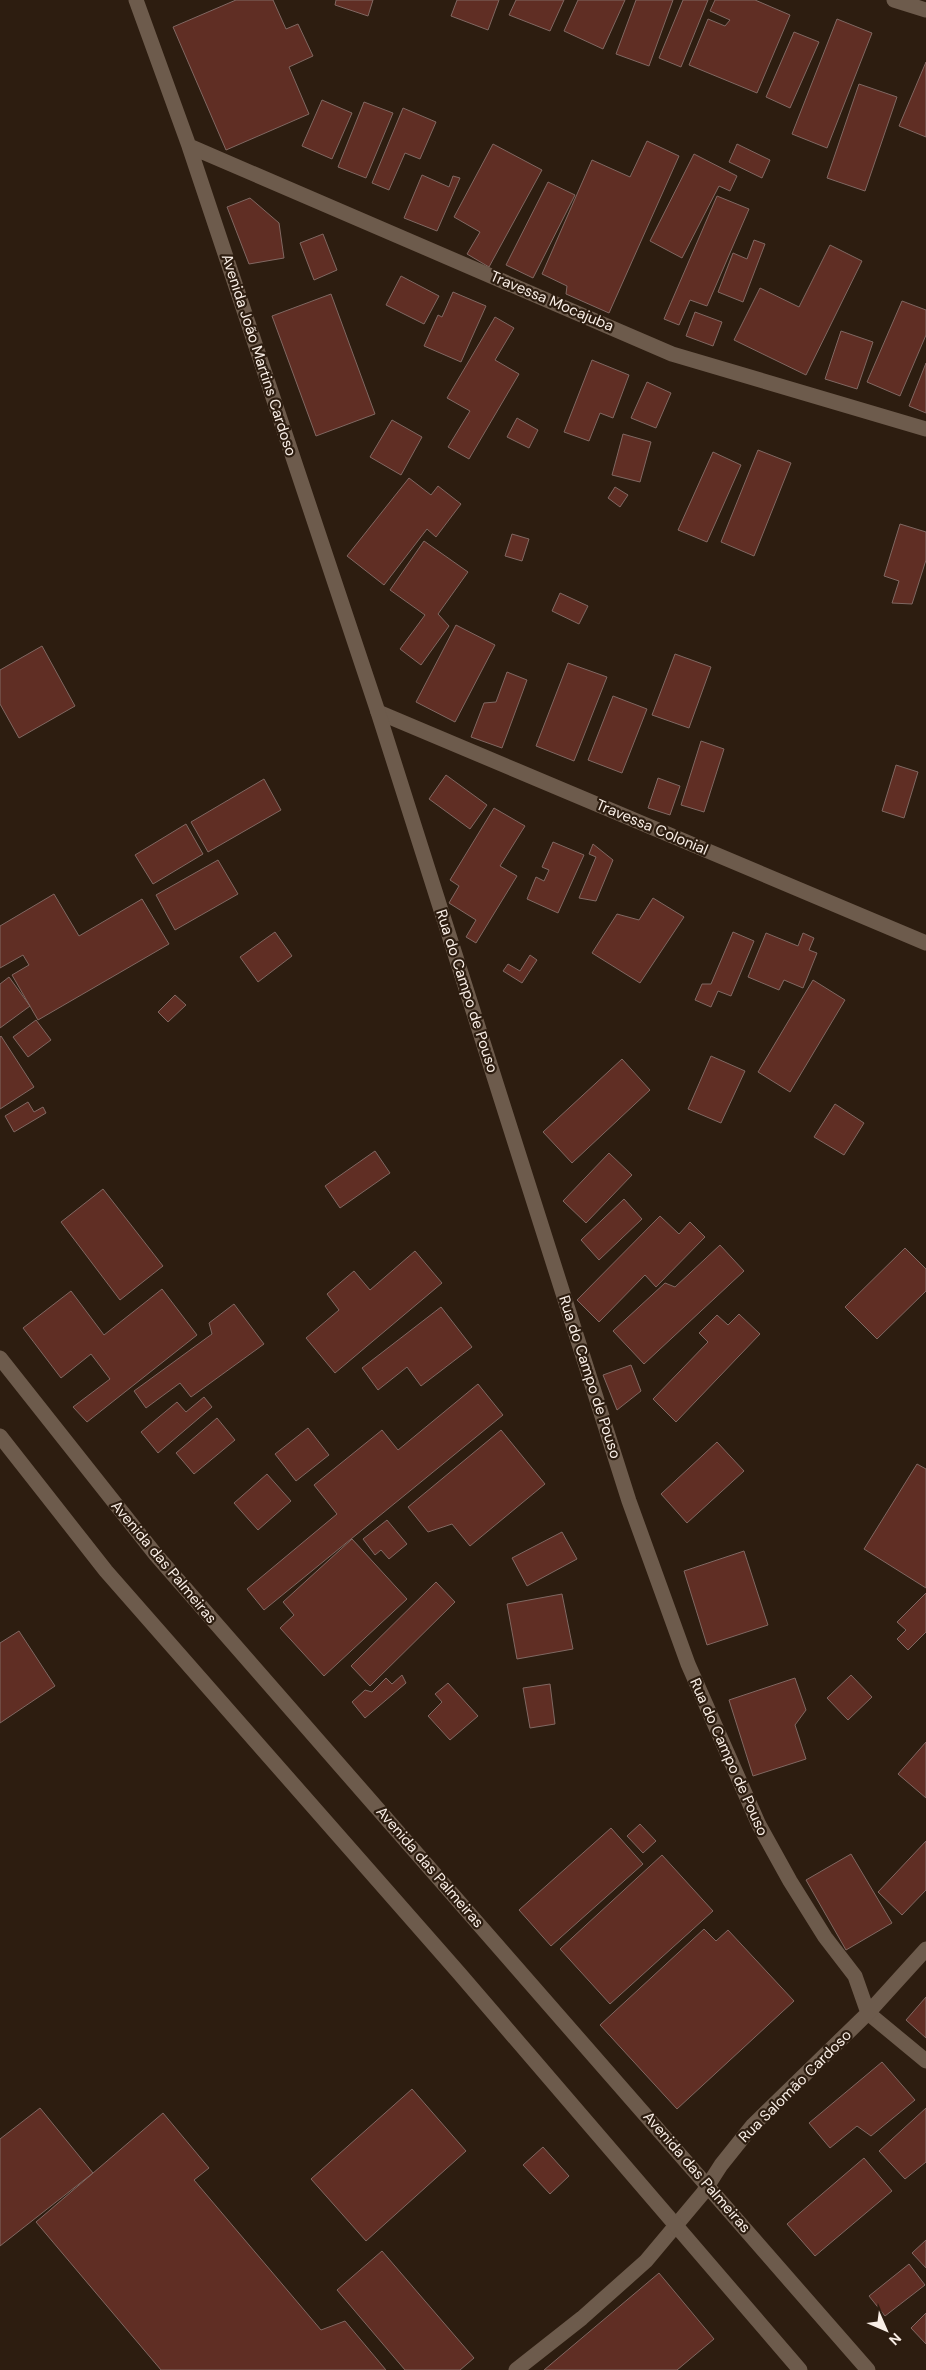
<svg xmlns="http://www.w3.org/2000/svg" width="926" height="2370" viewBox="0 0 926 2370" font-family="'DM Sans',sans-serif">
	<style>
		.building { fill: #602e24; stroke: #806862 }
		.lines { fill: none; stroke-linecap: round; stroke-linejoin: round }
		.minor { stroke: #6d5b4c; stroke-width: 15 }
		.tertiary { stroke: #6d5b4c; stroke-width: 15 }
		.secondary { stroke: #6d5b4c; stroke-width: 15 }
		.labels { text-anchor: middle; stroke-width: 4.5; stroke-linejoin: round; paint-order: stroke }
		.street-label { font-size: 15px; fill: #f9eee6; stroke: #2d1d10 }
	</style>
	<rect width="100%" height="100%" fill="#2d1d10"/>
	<!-- building -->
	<path class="building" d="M236 0H273L286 29 298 24 313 56 289 67 309 114 226 150 173 27Z
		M336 0H373L368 16 335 5Z
		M457 0H499L488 30 451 16Z
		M516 0H564L550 31 509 15Z
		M578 0H625L603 49 564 31Z
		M636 0H673L649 66 616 54Z
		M683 0H708L681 67 659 58Z
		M715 0H755L790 15 757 93 689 65 708 19 725 26 730 20 710 11Z
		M837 19 872 33 827 148 792 134Z
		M794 32 819 42 790 108 766 97Z
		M926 62V137L899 126Z
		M859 84 897 97 865 191 827 178Z
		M322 100 352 113 332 159 302 146Z
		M364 102 393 113 366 178 338 167Z
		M403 108 436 122 420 159 405 153 389 190 372 183Z
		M647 141 679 156 609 313 566 294 567 286 542 274 592 160 630 177Z
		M493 144 542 170 489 267 467 254 480 232 454 217Z
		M737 144 770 160 762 178 729 162Z
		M694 154 737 176 730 191 719 186 682 258 650 241Z
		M422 175 449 187 453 176 460 178 437 231 404 218Z
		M548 182 575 195 533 278 506 265Z
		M717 196 749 209 707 306 690 300 679 325 664 319Z
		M250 198 279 223 284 258 249 264 227 207Z
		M323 234 337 270 314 280 300 243Z
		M754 240 765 244 743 302 718 292 733 253 747 259Z
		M830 245 862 261 806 375 734 340 760 288 799 307Z
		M401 276 439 296 424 324 386 305Z
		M453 292 486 306 461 362 424 346 438 315 442 317Z
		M331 294 375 414 316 436 272 316Z
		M902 301 926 310V335L900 396 867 382Z
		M695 312 722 322 713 346 686 336Z
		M495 317 514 328 495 360 519 374 469 459 448 447 470 411 447 398Z
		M841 331 873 342 857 389 825 379Z
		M592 360 629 375 613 418 600 413 589 441 564 432Z
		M926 363V413L909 406Z
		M647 382 671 393 656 428 631 418Z
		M517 418 538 430 529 448 507 437Z
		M392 420 422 437 401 475 370 457Z
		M623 434 651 442 640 482 612 475Z
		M758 450 791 463 754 556 721 542Z
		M713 452 741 465 707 542 678 530Z
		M409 478 431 495 438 486 461 504 436 537 427 529 384 585 347 556Z
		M615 487 628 495 620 507 608 498Z
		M900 524 926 532V560L912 604 892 603 899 581 884 576Z
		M512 534 529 539 522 561 505 556Z
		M424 541 468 572 438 614 449 626 421 665 400 649 425 615 390 590Z
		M560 593 588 606 579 624 552 611Z
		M456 625 495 645 455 722 416 702Z
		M42 646 75 706 19 738 0 704V670Z
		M675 654 711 667 689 728 652 715Z
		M568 663 607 677 574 761 536 746Z
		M507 672 527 680 502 748 471 737 484 703 496 702Z
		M613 696 647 709 622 773 588 760Z
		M701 741 724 749 704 812 681 805Z
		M896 765 918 772 904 818 882 811Z
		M446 775 487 805 470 829 429 799Z
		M658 778 680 786 670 815 648 808Z
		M264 779 281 810 208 852 191 822Z
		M494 808 525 826 500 866 517 876 476 943 466 937 476 920 449 903 459 886 450 880Z
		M186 824 203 854 153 884 135 855Z
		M553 842 584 855 558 913 527 899 536 877 544 881 549 870 542 867Z
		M593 844 613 860 596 901 579 898 596 857 589 854Z
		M218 860 238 894 175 930 156 895Z
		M54 894 79 936 142 899 169 944 38 1020 12 975 29 965 23 955 0 968V926Z
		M653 898 684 917 640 983 592 953 617 914 639 920Z
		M275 932 292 956 258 982 240 957Z
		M733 932 754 941 731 996 718 991 711 1007 695 1000 702 984H711Z
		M766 933 798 946 803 933 814 938 809 950 817 953 803 988 784 980 779 990 748 977Z
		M530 955 537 960 522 983 503 971 508 964 520 971Z
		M9 977 30 1006 0 1028V984Z
		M813 980 845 1000 790 1092 758 1072Z
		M175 995 186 1005 168 1022 158 1012Z
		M36 1020 51 1040 28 1057 13 1037Z
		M1 1036 34 1087 0 1109V1037Z
		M711 1056 745 1071 721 1123 688 1109Z
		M622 1059 650 1090 572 1163 543 1132Z
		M28 1102 34 1112 43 1107 46 1113 14 1132 5 1116Z
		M835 1104 864 1123 844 1155 814 1137Z
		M375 1151 390 1173 340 1208 325 1186Z
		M609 1153 632 1175 586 1223 563 1201Z
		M103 1189 163 1266 120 1300 61 1222Z
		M624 1199 642 1219 599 1260 581 1240Z
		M660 1216 679 1234 690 1222 705 1237 656 1287 645 1275 599 1322 577 1300Z
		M720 1245 744 1271 644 1364 613 1331 665 1283 675 1287Z
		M905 1248 926 1269V1291L877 1339 845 1307Z
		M415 1251 442 1283 335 1373 306 1338 339 1310 327 1294 354 1271 370 1290Z
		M162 1289 197 1335 87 1422 73 1407 110 1379 91 1354 61 1378 23 1328 71 1291 104 1335Z
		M234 1304 264 1344 191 1397 180 1383 146 1408 134 1391 212 1334 209 1323Z
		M441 1307 472 1347 421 1386 407 1367 378 1390 362 1368Z
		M739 1314 760 1334 676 1422 653 1399 708 1342 699 1333 717 1315 728 1325Z
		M631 1365 641 1391 617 1410 603 1375Z
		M478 1384 503 1415 264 1610 247 1589 337 1514 314 1485 382 1430 398 1450Z
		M204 1397 212 1407 158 1453 141 1432 177 1402 186 1412Z
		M217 1418 235 1440 194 1474 176 1453Z
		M308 1428 329 1455 296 1481 275 1454Z
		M501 1430 545 1484 470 1546 452 1524 428 1532 408 1507Z
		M717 1442 744 1471 687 1523 661 1494Z
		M917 1464 926 1469V1588L864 1549Z
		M267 1474 291 1501 258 1530 234 1503Z
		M387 1520 407 1544 389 1559 381 1550 375 1555 363 1539Z
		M562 1532 577 1559 527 1586 512 1558Z
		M352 1539 407 1599 324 1676 280 1628 294 1615 283 1602Z
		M744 1551 768 1625 707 1645 684 1571Z
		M436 1582 455 1602 370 1686 351 1666Z
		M926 1593V1632L908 1650 897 1639 906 1630 897 1622Z
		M562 1594 573 1649 517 1659 507 1604Z
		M19 1631 55 1686 0 1723V1643Z
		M402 1675 406 1683 365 1718 352 1702 365 1690 372 1692 386 1678 392 1684Z
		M851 1675 872 1697 848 1720 827 1698Z
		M795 1678 806 1710 795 1725 806 1759 753 1776 729 1700Z
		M448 1683 478 1716 450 1740 428 1716 442 1702 435 1694Z
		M550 1684 555 1724 530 1728 523 1688Z
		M926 1742V1798L898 1774Z
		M640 1824 656 1841 643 1853 627 1836Z
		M611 1828 643 1864 551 1946 519 1910Z
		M926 1841V1890L902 1915 878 1892Z
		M851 1854 892 1923 846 1950 806 1880Z
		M662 1855 713 1911 610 2004 560 1949Z
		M704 1929 716 1941 728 1930 794 2001 677 2109 600 2025Z
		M926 1997V2038L906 2020Z
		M882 2062 915 2100 871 2136 857 2126 830 2148 809 2123Z
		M412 2089 466 2151 366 2241 311 2179Z
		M40 2108 93 2173 0 2246V2139Z
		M926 2108V2162L905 2179 879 2151Z
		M163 2113 209 2168 194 2180 321 2330 345 2321 386 2370H161L36 2222Z
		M543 2147 569 2176 550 2194 523 2165Z
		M864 2158 892 2191 815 2256 787 2224Z
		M926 2240V2268L912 2253Z
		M382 2251 474 2358 460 2370H405L337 2290Z
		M909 2264 925 2285 885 2316 869 2296Z
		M659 2273 714 2339 677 2370H544Z
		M926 2313V2344L911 2328Z"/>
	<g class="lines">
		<!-- minor -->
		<path class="minor" d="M894 0 926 10
			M378 712 926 943
			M868 2013 926 2061"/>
		<!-- tertiary -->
		<path class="tertiary" d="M136 0 189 146 378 712 629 1501 688 1664 759 1825 790 1881 825 1937 855 1976 868 2013
			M189 146 672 354 926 429
			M516 2370 582 2318 646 2261 703 2193 721 2165 753 2125 868 2013 926 1949"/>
		<!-- secondary -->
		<path class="secondary" d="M0 1358 156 1555 868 2370
			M0 1436 106 1571 459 1973 800 2370"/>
	</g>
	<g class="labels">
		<!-- street labels -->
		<g class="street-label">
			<text transform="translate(552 301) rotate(23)" y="5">Travessa Mocajuba</text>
			<text transform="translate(259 355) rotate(72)" y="5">Avenida João Martins Cardoso</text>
			<text transform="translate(652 827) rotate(23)" y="5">Travessa Colonial</text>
			<text transform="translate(467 991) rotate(72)" y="5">Rua do Campo de Pouso</text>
			<text transform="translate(590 1377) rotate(72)" y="5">Rua do Campo de Pouso</text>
			<text transform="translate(164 1562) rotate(50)" y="5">Avenida das Palmeiras</text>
			<text transform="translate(729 1757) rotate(66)" y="5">Rua do Campo de Pouso</text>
			<text transform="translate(430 1867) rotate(49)" y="5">Avenida das Palmeiras</text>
			<text transform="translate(795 2086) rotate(-45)" y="5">Rua Salomão Cardoso</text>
			<text transform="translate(697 2172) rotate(49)" y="5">Avenida das Palmeiras</text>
		</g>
	</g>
	<!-- north arrow -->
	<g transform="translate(886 2330) rotate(135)" stroke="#2d1d10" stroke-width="4" paint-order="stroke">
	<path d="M0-4L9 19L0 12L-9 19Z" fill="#f9eee6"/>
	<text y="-8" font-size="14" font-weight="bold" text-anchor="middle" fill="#f9eee6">N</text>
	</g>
</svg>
